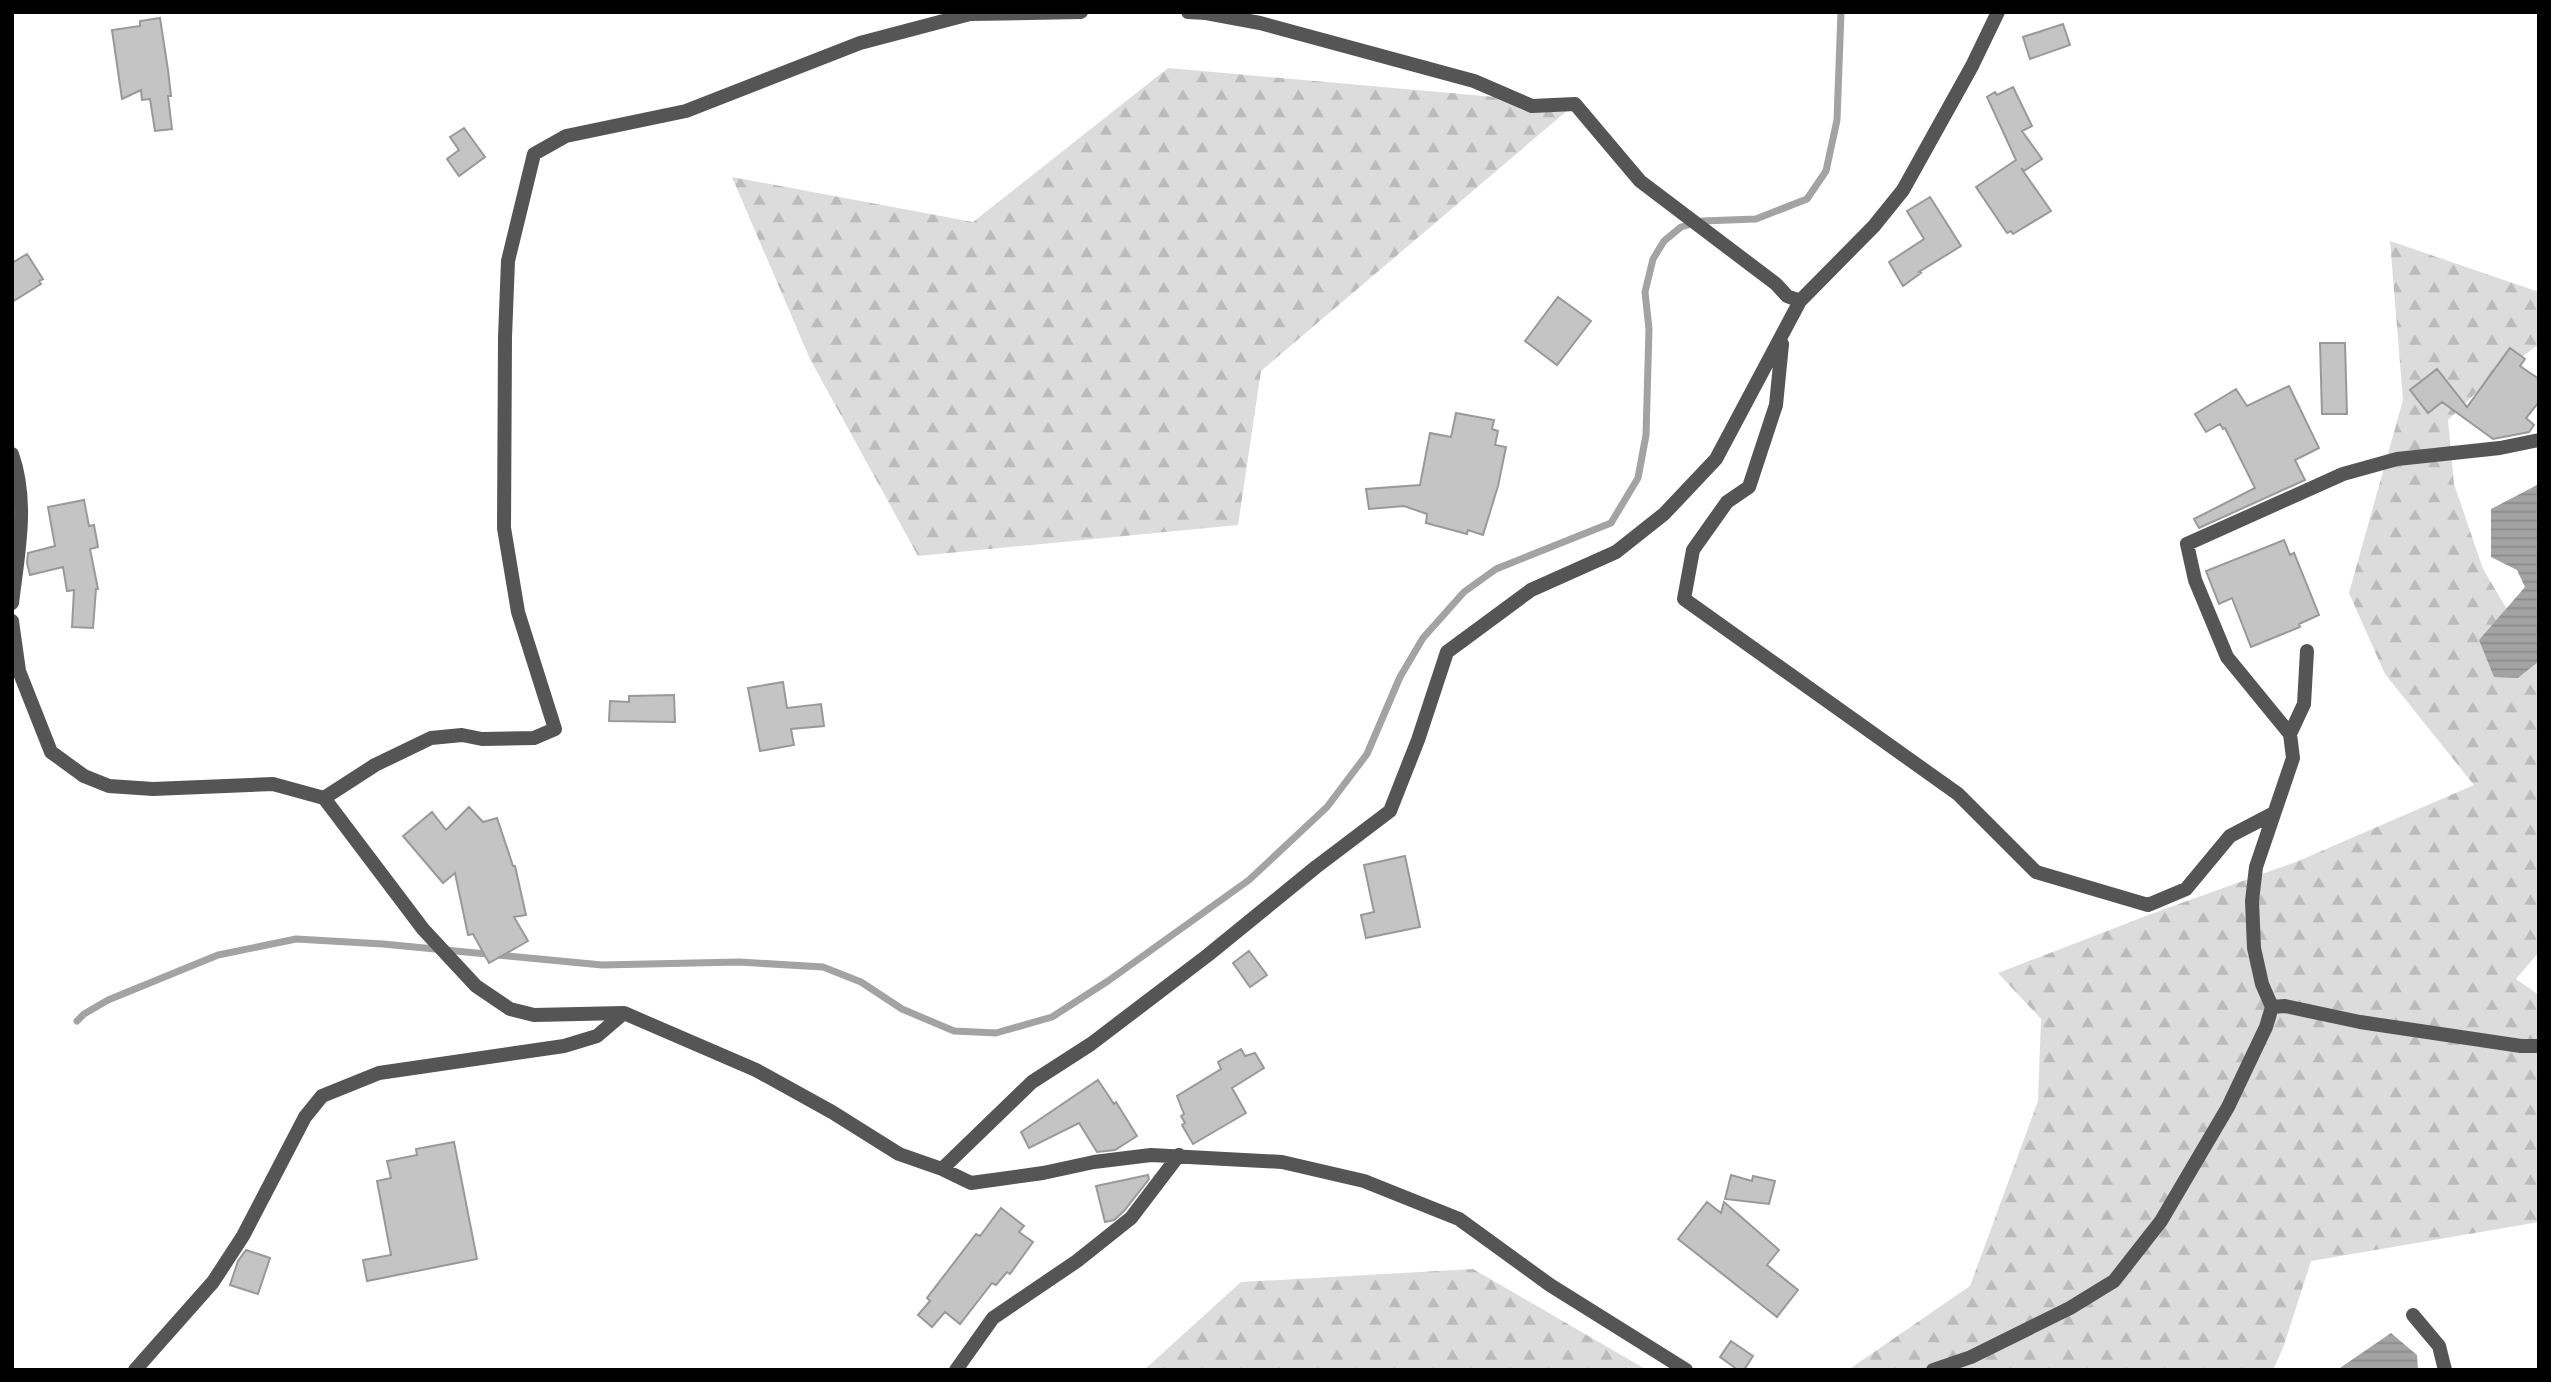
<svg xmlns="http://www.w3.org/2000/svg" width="2551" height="1382" viewBox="0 0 2551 1382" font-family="'Golos Text',sans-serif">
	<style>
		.forest { fill: url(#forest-firs) }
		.water { fill: url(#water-rules) }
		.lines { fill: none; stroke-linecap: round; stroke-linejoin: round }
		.stream { stroke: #a3a3a3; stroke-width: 7 }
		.building { fill: #c4c4c4; stroke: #999; stroke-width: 2 }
		.minor { stroke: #555; stroke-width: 14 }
	</style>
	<defs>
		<pattern id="forest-firs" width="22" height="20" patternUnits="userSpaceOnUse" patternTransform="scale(1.75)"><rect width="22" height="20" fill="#dcdcdc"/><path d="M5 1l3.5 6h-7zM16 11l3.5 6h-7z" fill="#bbb"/></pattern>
		<pattern id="water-rules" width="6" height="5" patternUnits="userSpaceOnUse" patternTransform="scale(1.75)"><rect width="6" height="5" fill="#a3a3a3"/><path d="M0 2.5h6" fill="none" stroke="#8b8b8b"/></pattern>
	</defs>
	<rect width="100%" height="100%" fill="#fff"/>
	<!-- forest -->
	<path class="forest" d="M1168 68 1575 104 1261 371 1238 525 918 556 810 359 732 177 973 222Z
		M2390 241 2539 292V344L2481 388 2448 420 2454 484 2483 569 2514 621H2539V952L2516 979 2539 995V1222L2311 1261 2283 1348 2273 1370H1848L1970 1286 2038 1101 2041 1019 1998 973 2151 914 2296 862 2474 785 2385 674 2349 593 2403 400Z
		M1473 1269 1647 1370H1144L1241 1282Z"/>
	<!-- water -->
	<path class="water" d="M2539 484V661L2518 678 2494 677 2479 640 2525 587 2517 570 2491 557V509Z
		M2391 1333 2417 1355 2418 1370H2337Z"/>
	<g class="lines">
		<!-- stream -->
		<path class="stream" d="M77 1021 84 1014 108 1000 218 955 296 939 383 944 602 965 739 962 823 967 861 982 902 1009 954 1031 996 1033 1052 1017 1108 981 1249 880 1327 807 1367 754 1400 677 1423 638 1464 592 1496 569 1611 523 1638 478 1646 435 1649 329 1645 292 1653 259 1664 241 1681 227 1702 221 1756 219 1807 199 1826 171 1837 120 1841 12"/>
	</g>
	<!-- building -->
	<path class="building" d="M160 18 168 70 171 96H168L172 129 155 131 150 99 142 100 141 90 122 99 112 30 140 26V21Z
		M2063 24 2070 45 2030 59 2023 37Z
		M2013 87 2032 126 2022 131 2042 159 2024 171 2021 168 2051 211 2013 234 2011 231 2007 233 1976 187 2016 160 1987 97 1995 92 1997 95Z
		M464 128 485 157 459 176 447 159 459 150 450 137Z
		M1930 197 1961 246 1919 272 1921 273 1903 286 1889 262 1924 239 1907 211Z
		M27 254 43 279 39 281 41 284 12 302V263Z
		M1558 297 1591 321 1557 365 1525 341Z
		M2320 343H2345L2347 414H2322Z
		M2510 348 2525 359 2520 366 2539 379V402L2526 418 2534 425 2529 432 2493 439 2442 402 2428 413 2410 390 2437 369 2467 407Z
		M2289 386 2319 448 2295 460 2305 480 2199 528 2194 519 2255 488 2225 428 2223 429 2220 424 2206 432 2195 414 2236 389 2247 406Z
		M1456 413 1494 420 1492 429 1498 431 1495 445 1506 447 1498 486 1483 535 1468 530 1467 534 1426 523 1427 514 1404 506 1369 509 1366 489 1420 485 1430 433 1451 437Z
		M84 500 89 526 94 525 98 547 90 549 98 589H96L93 628 72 627 74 590 67 591 63 567 30 575 27 563 28 553 55 546 48 507Z
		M2284 540 2290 555 2294 553 2319 615 2299 624 2300 627 2251 647 2232 598 2219 604 2206 571Z
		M783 682 787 708 821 704 824 726 791 729 794 745 760 751 748 688Z
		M674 695 675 722 609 721 610 701 629 702V696Z
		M469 807 483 822 497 818 513 866H515L526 915 514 917 528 941 489 963 473 934 468 935 455 873 443 883 403 836 432 812 446 830Z
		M1405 856 1420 927 1366 938 1361 915 1374 912 1364 865Z
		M1249 951 1267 975 1250 987 1233 963Z
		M1241 1049 1245 1056 1255 1053 1264 1068 1232 1088 1246 1113 1193 1144 1182 1125 1185 1123 1181 1116 1184 1114 1177 1096 1221 1069 1218 1062Z
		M1098 1080 1114 1104 1116 1102 1137 1136 1115 1150 1097 1152 1079 1123 1029 1148 1021 1132Z
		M454 1142 477 1259 367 1281 363 1260 391 1255 377 1181 391 1178 387 1161 417 1155 416 1149Z
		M1148 1175 1149 1179 1124 1211 1114 1220 1105 1222 1096 1186Z
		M1731 1175 1752 1181 1753 1176 1775 1181 1769 1204 1725 1199Z
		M1707 1202 1721 1213 1724 1202 1779 1250 1767 1265 1798 1290 1777 1317 1678 1239Z
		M1001 1208 1024 1226 1019 1232 1033 1242 1010 1274 1007 1272 996 1285 992 1283 960 1324 945 1312 932 1327 918 1315 930 1301 927 1298 976 1234 980 1236Z
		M246 1250 270 1258 258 1294 230 1285 238 1261Z
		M1731 1341 1753 1356 1744 1370H1738L1720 1357Z"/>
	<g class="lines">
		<!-- minor -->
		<path class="minor" d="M1188 12 1206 13 1260 23 1474 81 1532 106 1575 104 1640 181 1776 284 1787 296 1800 301
			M1782 344 1776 405 1749 487 1727 502 1693 550 1684 599 1958 794 2036 872 2148 905 2186 889 2230 836 2274 813
			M12 454C29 502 18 553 12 603
			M12 621 19 671 51 752 84 776 109 786 153 789 273 784 324 798 423 929 476 986 510 1009 534 1015 624 1013 756 1070 832 1112 899 1154 942 1169 971 1183 1043 1173 1094 1162 1151 1155 1282 1162 1364 1181 1459 1219 1550 1285 1686 1370
			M2290 734 2304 704 2307 651
			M324 798 375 765 431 738 462 735 482 739 534 738 555 729 518 612 504 528 505 337 508 261 534 154 566 136 686 111 860 43 970 14 1081 12
			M2272 1007 2285 1006 2360 1022 2521 1046H2539
			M942 1169 1032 1082 1091 1044 1208 955 1316 867 1390 811 1418 740 1447 652 1531 590 1616 552 1664 514 1716 459 1800 301 1874 226 1903 190 1972 66 1998 12
			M2413 1315 2439 1346 2445 1370
			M135 1370 213 1282 243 1236 305 1117 322 1096 379 1073 564 1046 597 1036 624 1013
			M956 1370 993 1318 1077 1261 1131 1218 1179 1155
			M1933 1370 1971 1357 2070 1308 2114 1281 2161 1221 2228 1107 2266 1027 2272 1007 2262 984 2254 948 2252 901 2256 867 2293 758 2290 734 2227 657 2195 580 2187 544 2343 474 2397 459 2500 448 2539 440"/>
	</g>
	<!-- border -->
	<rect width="2551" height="1382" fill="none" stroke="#000000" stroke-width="28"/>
</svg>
